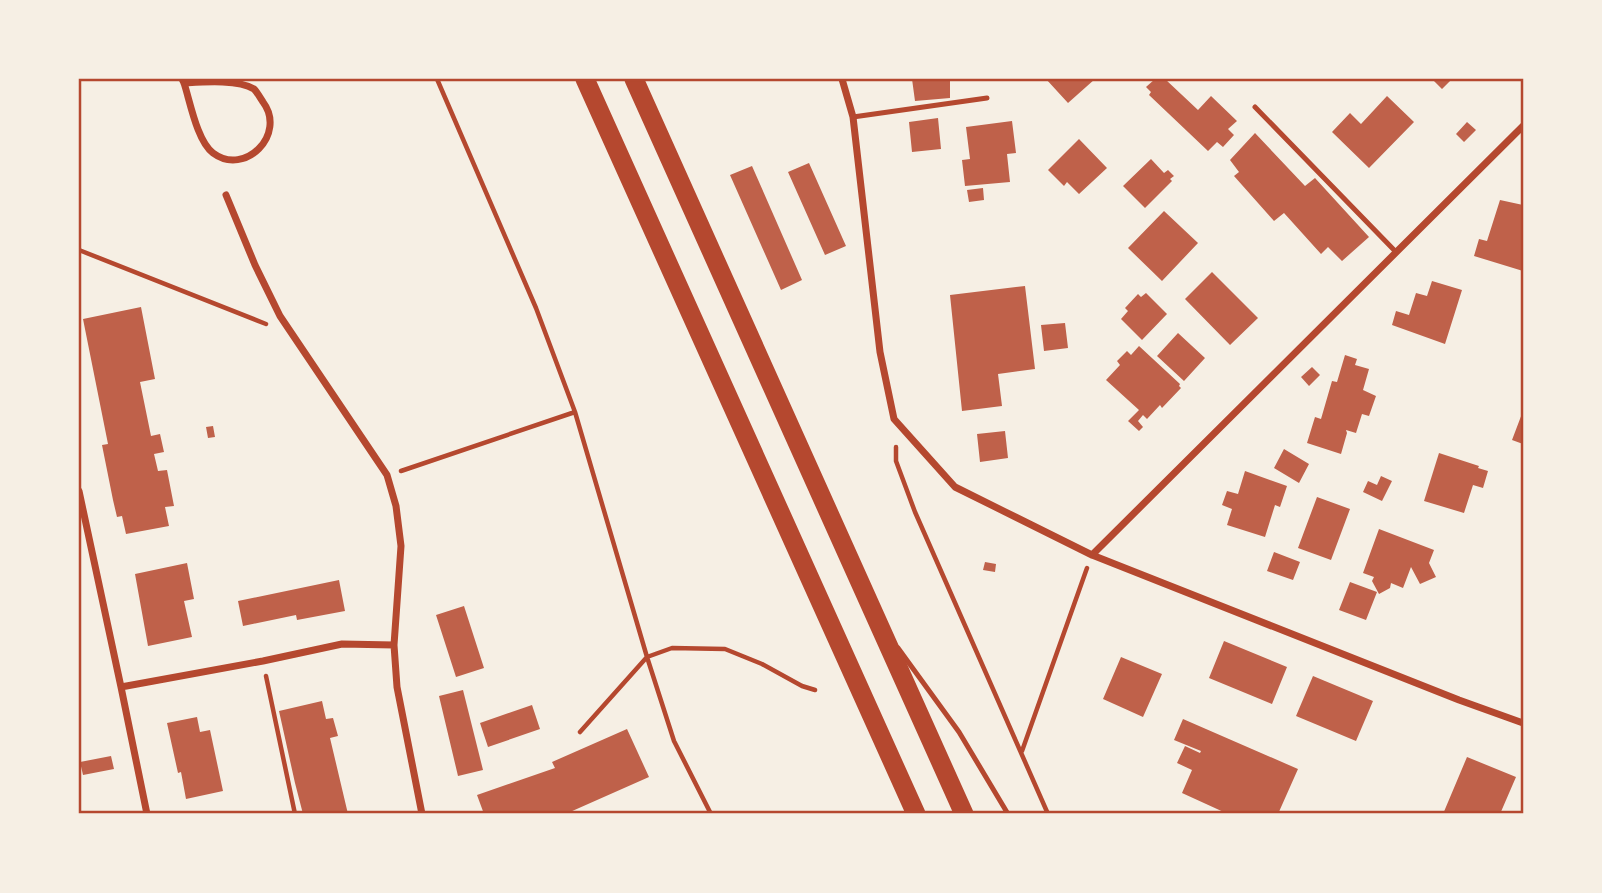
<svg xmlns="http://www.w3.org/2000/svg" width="1602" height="893" viewBox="0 0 1602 893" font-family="Figtree,sans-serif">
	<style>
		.building { fill: #bf614a }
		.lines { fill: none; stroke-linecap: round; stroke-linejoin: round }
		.path { stroke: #b5482f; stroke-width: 4.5 }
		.service { stroke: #b5482f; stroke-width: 5 }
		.minor { stroke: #b5482f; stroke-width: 7 }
		.trunk { stroke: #b5482f; stroke-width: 19 }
		.neatline { fill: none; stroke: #b5482f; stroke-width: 2.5 }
	</style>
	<rect width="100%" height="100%" fill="#f6efe4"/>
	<!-- building -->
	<path class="building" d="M912 79H950V98L915 101Z
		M1046 79H1095L1068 103Z
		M1155 79 1162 81 1165 79 1198 110 1211 96 1237 121 1228 129 1234 135 1223 147 1217 142 1208 151 1149 95 1151 92 1146 87Z
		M1432 79H1452L1442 89Z
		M1387 96 1414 122 1369 168 1332 132 1350 113 1361 124Z
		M938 118 941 149 912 152 909 122Z
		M1012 121 1016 153 1007 154 1010 182 965 186 962 160 970 159 966 127Z
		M1467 122 1476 130 1464 142 1456 134Z
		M1255 133 1305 186 1315 178 1369 237 1342 261 1328 247 1321 254 1284 213 1274 221 1234 176 1239 172 1230 160Z
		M1079 139 1107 168 1079 194 1067 182 1064 186 1048 170Z
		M1151 159 1164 173 1168 170 1174 176 1170 179 1172 181 1145 208 1123 186Z
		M809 163 846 246 825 255 788 172Z
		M752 166 802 280 781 290 730 175Z
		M983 188 984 200 969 202 967 190Z
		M1500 200 1523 205V271L1474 256 1479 239 1487 241Z
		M1164 211 1198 243 1162 281 1128 248Z
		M1212 272 1258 318 1230 345 1185 299Z
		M1432 281 1462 290 1445 344 1392 325 1396 311 1409 315 1416 293 1427 296Z
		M1025 286 1035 369 998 374 1002 406 962 411 950 295Z
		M1146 293 1167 314 1142 340 1121 319 1128 311 1125 308 1138 294 1141 297Z
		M141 307 155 379 140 382 151 436 160 434 164 452 154 454 158 471 167 470 174 506 165 507 169 526 126 534 122 516 117 517 113 500 102 445 108 444 83 319Z
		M1065 323 1068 348 1044 351 1041 325Z
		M1178 333 1205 358 1184 381 1157 356Z
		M1139 346 1180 384 1179 386 1181 388 1162 408 1160 405 1147 419 1143 415 1138 421 1143 427 1139 431 1128 421 1139 410 1106 380 1120 365 1117 361 1127 351 1131 355Z
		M1345 355 1357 359 1355 365 1369 369 1363 390 1376 396 1369 416 1362 414 1356 433 1346 430 1347 433 1341 454 1307 443 1315 417 1321 419 1332 381 1337 382Z
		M1312 367 1320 375 1309 386 1301 377Z
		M1523 411V444L1512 440Z
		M213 426 215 437 208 438 206 427Z
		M1005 431 1008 458 980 462 977 434Z
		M1284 449 1309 464 1299 483 1274 468Z
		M1439 453 1479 466 1478 468 1488 471 1483 488 1473 485 1464 513 1424 501Z
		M1245 471 1287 486 1280 507 1275 505 1265 537 1227 525 1232 509 1222 505 1227 491 1238 494Z
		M1381 476 1392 481 1382 501 1363 492 1368 481 1377 485Z
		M1317 497 1350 509 1331 560 1298 548Z
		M1379 529 1434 550 1429 563 1436 577 1420 584 1411 567 1403 588 1391 583 1390 588 1379 594 1372 581 1374 577 1363 573Z
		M1274 552 1300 562 1293 580 1267 571Z
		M985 562 996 564 995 572 983 570Z
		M187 563 194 599 184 601 192 637 148 646 135 574Z
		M339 580 345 611 297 620 296 615 243 626 238 601Z
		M1350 582 1377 592 1366 620 1339 610Z
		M464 606 484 668 456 677 436 615Z
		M1224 641 1287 667 1272 704 1209 678Z
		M1121 657 1162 674 1143 717 1103 699Z
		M1313 676 1373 701 1356 741 1296 716Z
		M463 690 483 770 458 776 439 696Z
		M322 701 326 719 333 718 338 736 330 738 348 814H303L295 783 279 711Z
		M532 705 540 729 488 747 480 723Z
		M197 717 200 732 210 730 223 791 186 799 181 772 178 773 167 723Z
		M1183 719 1298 769 1278 814H1228L1182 793 1192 770 1177 763 1185 746 1200 753 1201 751 1174 740Z
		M627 729 649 777 570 812 571 814H484L477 795 555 768 552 762Z
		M111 756 114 769 83 775 80 762Z
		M1467 757 1516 777 1500 814H1443Z"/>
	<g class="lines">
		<!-- path -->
		<path class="path" d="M437 79 536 308 575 412 647 657 674 741 711 814
			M79 250 266 324
			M896 447V461L915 512 1048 814
			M401 471 575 412
			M266 676 295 814
			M580 732 647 657 672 648 725 649 762 664 802 686 815 690
			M1022 751 1087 568"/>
		<!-- service -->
		<path class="service" d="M1255 107 1396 252
			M853 117 987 98
			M898 648 959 732 1008 814"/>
		<!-- minor -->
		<path class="minor" d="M182 79 184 83C190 101 197 141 213 153 245 177 287 134 263 102 261 99 257 92 254 89 238 79 202 82 184 83
			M842 79 853 117 880 352 894 419 955 487 1092 555 1459 700 1523 723
			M226 195 255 265 280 316 387 475 396 506 401 546 394 645 397 687 422 814
			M79 491 121 687
			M1092 555 1523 126
			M147 814 121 687 263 661 342 644 394 645"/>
		<!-- trunk -->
		<path class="trunk" d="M585 79 916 814
			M634 79 964 814"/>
	</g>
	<!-- border -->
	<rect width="1602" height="893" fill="none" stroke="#f6efe4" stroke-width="161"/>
	<rect x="80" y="80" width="1442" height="732" class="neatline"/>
</svg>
